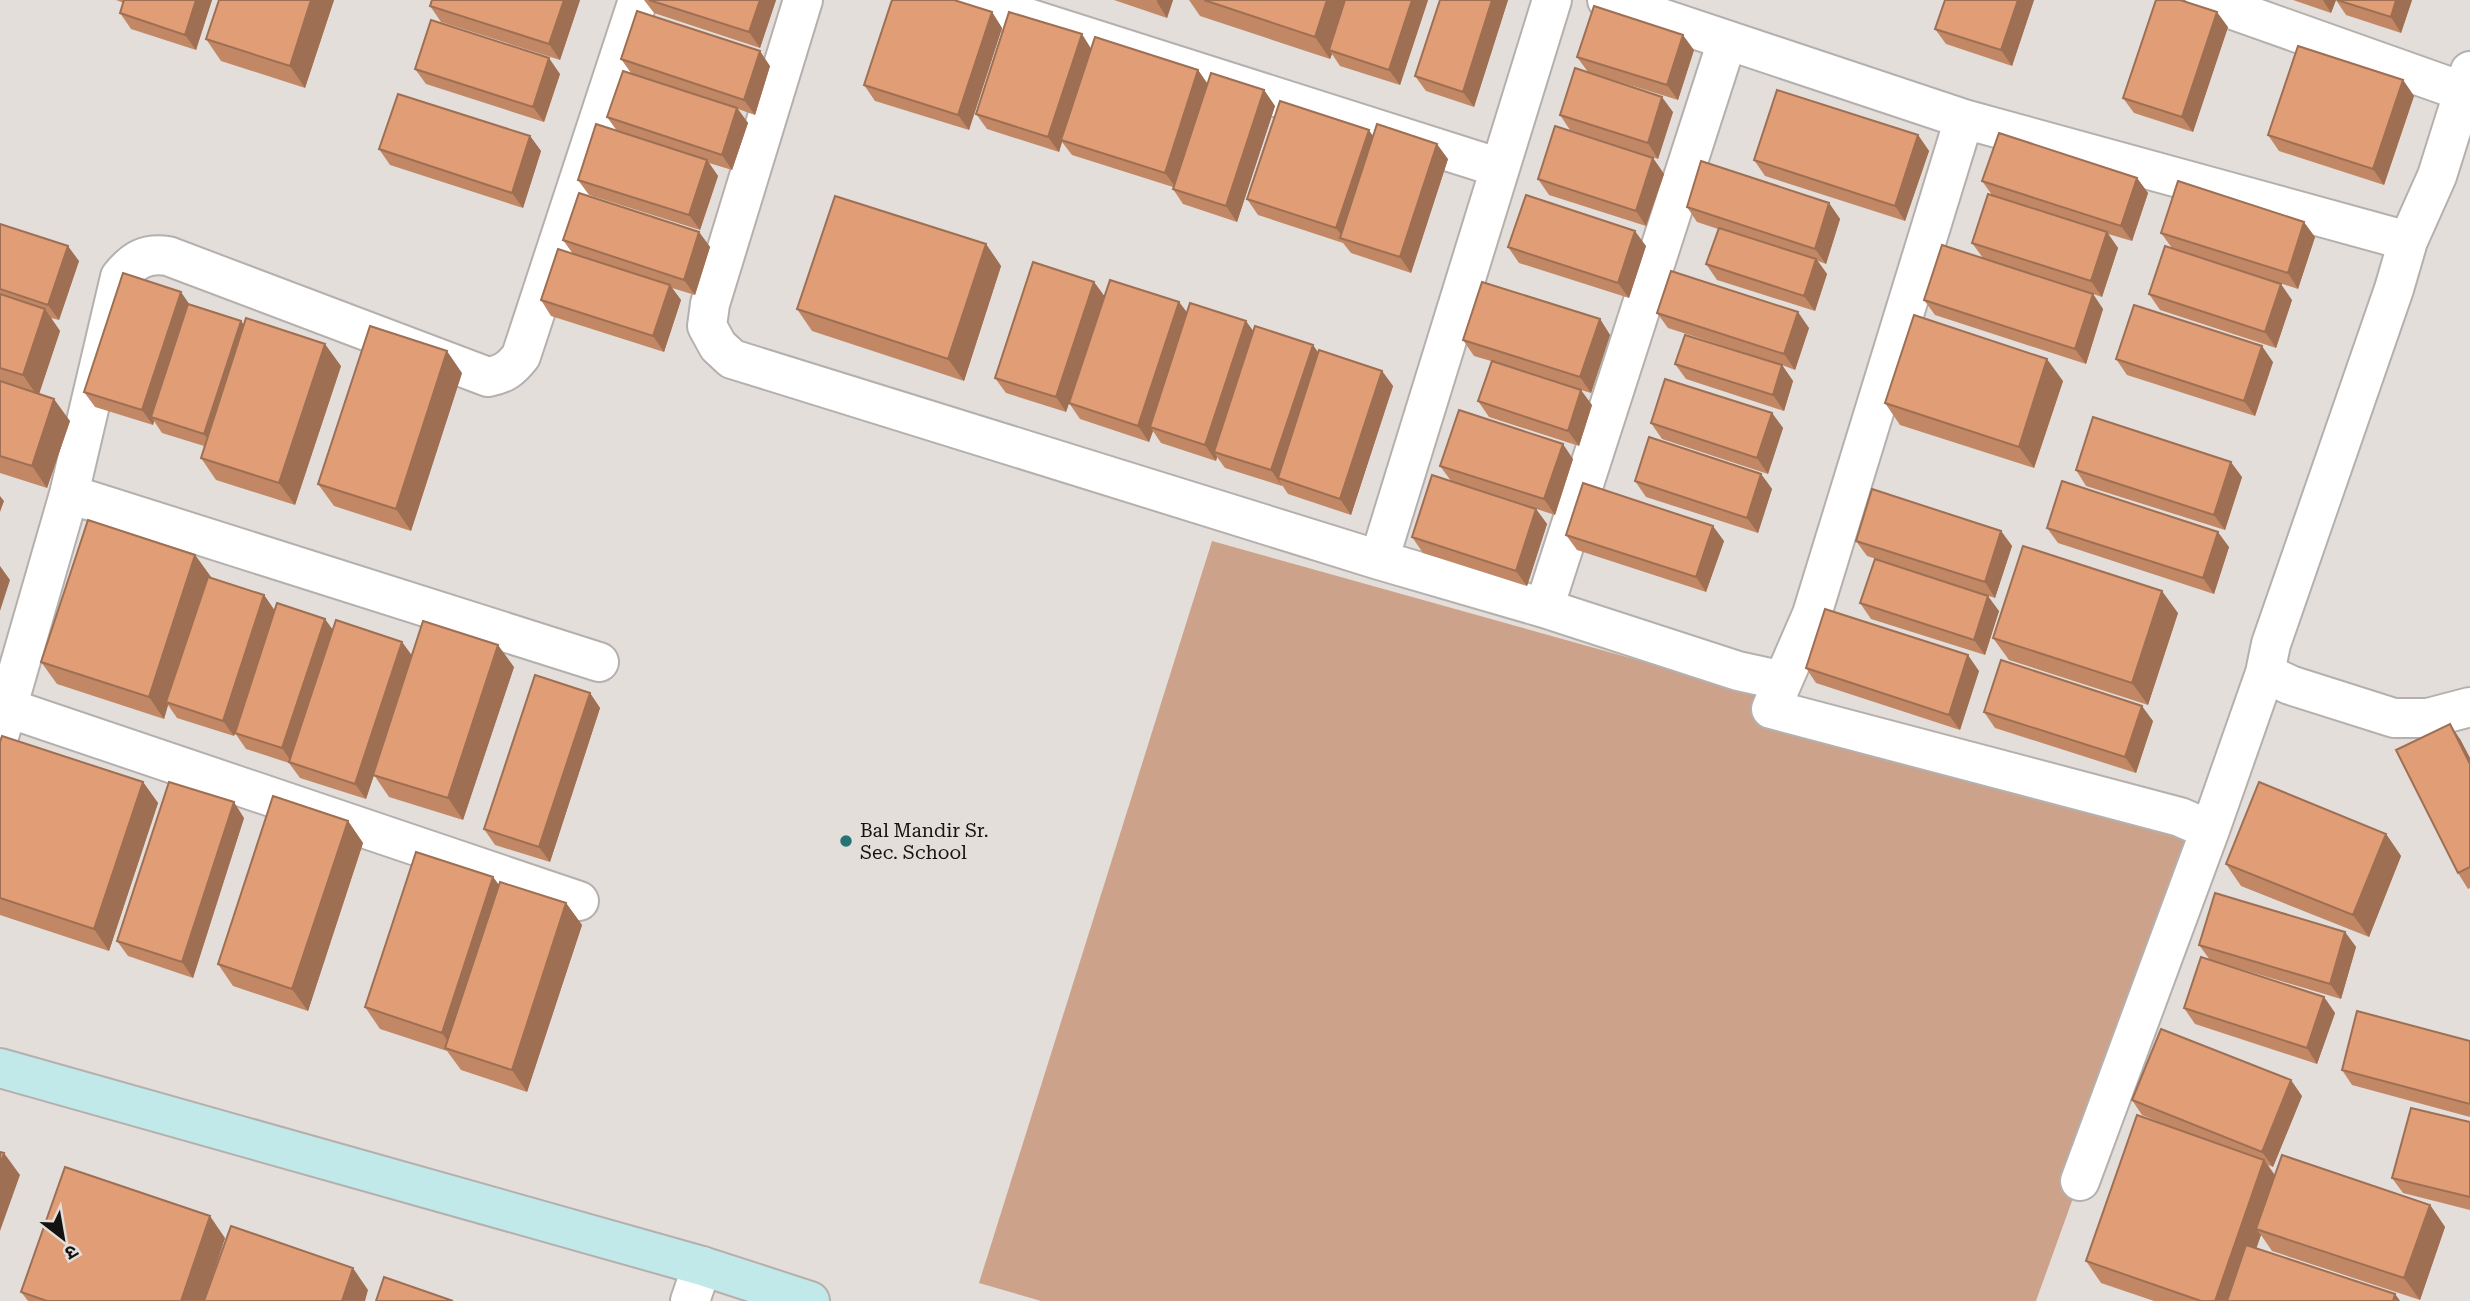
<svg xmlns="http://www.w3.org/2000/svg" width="2470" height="1301" viewBox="0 0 2470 1301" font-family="'Roboto Serif','Noto Sans Devanagari',serif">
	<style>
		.green { fill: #cca38a }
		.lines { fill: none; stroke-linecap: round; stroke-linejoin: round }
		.street-casing { stroke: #b5b0ad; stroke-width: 42 }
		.secondary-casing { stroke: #b5b0ad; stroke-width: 42 }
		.street { stroke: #fff; stroke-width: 38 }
		.secondary { stroke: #c1e9e9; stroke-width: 38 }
		.wall { fill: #c28865 }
		.shaded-wall { fill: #9e6f53 }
		.building { fill: #e19e76; stroke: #9e6f53; stroke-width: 2 }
		.poi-dot { fill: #277272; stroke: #e4dedb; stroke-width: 2.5 }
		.labels { text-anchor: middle; stroke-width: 6; stroke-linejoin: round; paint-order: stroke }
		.poi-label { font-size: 19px; fill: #151312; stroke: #e4dedb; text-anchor: start }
	</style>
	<rect width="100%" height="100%" fill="#e4dedb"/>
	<!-- green -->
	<path class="green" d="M1212 541 2209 820 2036 1301H1041L979 1283Z"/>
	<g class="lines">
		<!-- street casing -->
		<g class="street-casing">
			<path id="street" d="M803 0 710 304 707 326 718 346 732 359 1379 560 1544 608 1738 671 1783 681 1812 614 1964 119
				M971 0 1500 168
				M1607 0 1964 119 2408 241 2394 289 2271 644 2265 673 2290 685 2394 718H2428L2470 707
				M2205 0 2470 94
				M2408 241 2437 176 2470 71
				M69 494 599 662
				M1379 560 1552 0
				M1544 608 1727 41
				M1783 681 1771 709 2180 817 2210 830 2080 1181
				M8 708 579 901
				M0 733 69 494 120 277C134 260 145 253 168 256L488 377C504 374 511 369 521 356L638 0
				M2210 830 2265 673
				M690 1301 702 1266"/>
		</g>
		<!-- secondary casing -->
		<g class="secondary-casing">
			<path id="secondary" d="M0 1068 702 1266 810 1301"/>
		</g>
		<!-- street -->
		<use href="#street" class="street"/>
		<!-- secondary -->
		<use href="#secondary" class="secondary"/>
	</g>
	<!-- wall -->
	<path class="wall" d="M116 0H212L196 50 131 29 120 13 124 3Z
		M219 0H334L305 88 221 61 206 39Z
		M432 0H580L560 60 441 22 430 6Z
		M644 0H776L760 48 654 13Z
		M1114 0H1173L1167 18Z
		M1189 0H1428L1400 85 1340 66 1332 54 1330 59 1200 16Z
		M1440 0H1508L1474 107 1426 91 1415 76Z
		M1945 0H2034L2012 66 1946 44 1935 29Z
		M2293 0H2336L2331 13Z
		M2336 0H2412L2401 33 2346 15Z
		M992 12 1002 28 969 130 875 101 864 85Z
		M2228 27 2193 132 2134 113 2123 98Z
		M1092 49 1198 70 1207 83 1264 90 1275 106 1237 222 1183 204 1173 189V187L1072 155 1062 142 1059 152 987 129 976 114Z
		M1694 50 1678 100 1588 72 1577 57Z
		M621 59 770 66 755 115 738 109 748 123 732 170 709 163 718 176 700 230 589 195 578 180 617 131 607 117 631 73Z
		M415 69 560 74 544 122 426 84Z
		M2403 80 2414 96 2384 185 2279 151 2268 135Z
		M1673 112 1658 159 1570 130 1560 115Z
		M1918 135 1929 151 1905 221 1765 176 1754 160Z
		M530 136 541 151 523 208 390 165 379 149Z
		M1373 136 1448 159 1411 273 1351 253 1343 243 1258 215 1247 199Z
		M1653 158 1664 174 1646 226 1549 195 1538 179Z
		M2137 178 2148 193 2132 241 2108 234 2118 248 2102 297 2093 294 2103 309 2086 364 1935 315 1924 300 1983 258 1972 243 1992 195 1982 181Z
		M1829 203 1840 219 1826 264 1818 261 1827 274 1815 311 1717 280 1706 264 1718 229 1697 222 1687 207Z
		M0 224 79 261 59 320 51 318 60 331 39 394 70 421 47 488 0 473Z
		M699 232 710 247 695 295 672 288 681 300 664 352 551 316 541 300 573 254 563 240Z
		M2161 233 2315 237 2298 289 2172 248Z
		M986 244 1001 266 964 381 812 331 797 309Z
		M1646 246 1629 298 1519 263 1508 247Z
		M1094 282 1105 297 1179 302 1187 312 1253 332 1313 345 1318 353 1382 371 1393 386 1351 515 1288 494 1282 485V486L1225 468 1217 457 1216 461 1161 443 1153 431 1149 442 1080 419 1069 403 1066 412 1006 393 995 378Z
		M2149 294 2292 300 2276 348 2160 310Z
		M190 304 241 321 244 325 341 366 295 505 216 480 201 458 204 446 162 433 154 421 153 425 95 407 84 392Z
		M1657 313 1809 328 1795 370 1782 365 1793 381 1784 411 1686 379 1675 364 1773 362 1668 328Z
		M1600 319 1610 335 1591 393 1552 381 1592 405 1579 446 1489 417 1478 401 1491 361 1474 356 1463 340Z
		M2116 359 2273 362 2255 416 2127 375Z
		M462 373 411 531 334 506 318 484Z
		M2063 381 2034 468 1900 425 1885 403Z
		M1772 413 1783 428 1768 474 1662 439 1651 423Z
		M1573 459 1555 515 1451 481 1440 466Z
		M2076 470 2242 477 2225 530 2086 486Z
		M1761 474 1772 489 1758 533 1646 497 1635 481Z
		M1536 509 1547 524 1527 586 1423 553 1412 537Z
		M2047 528 2229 547 2214 594 2058 543Z
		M2001 531 2012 546 1995 598 1867 556 1856 541Z
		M1566 535 1724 541 1706 592 1577 550Z
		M195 555 211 577 210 578 264 595 275 611 234 736 177 718 168 705 164 719 57 684 41 662Z
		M1860 603 1999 611 1985 655 1871 619Z
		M2178 613 2148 705 2009 660 1993 638Z
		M333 630 402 642 412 656 514 667 463 820 389 797 374 775 366 799 300 778 289 763 246 749 235 733Z
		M1806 668 1979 671 1960 730 1816 683Z
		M590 693 600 708 550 862 495 845 484 829Z
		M1984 712 2153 721 2136 773 1995 728Z
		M2460 739 2470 758V888L2468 889 2458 873Z
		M0 742 143 782 158 803 109 951 0 915Z
		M244 818 193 978 128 956 117 941Z
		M348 821 363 843 308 1011 233 986 218 964Z
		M2386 834 2401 856 2369 937 2241 886 2226 864Z
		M493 877 499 885 566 903 582 925 527 1092 461 1070 447 1051 380 1029 365 1007Z
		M2345 932 2356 947 2341 999 2214 961 2324 997 2335 1013 2317 1064 2195 1024 2184 1008 2210 960 2199 945Z
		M2470 1041V1117L2352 1085 2342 1070Z
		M2302 1096 2273 1167 2268 1165 2275 1175 2430 1205 2445 1227 2420 1300 2272 1251 2261 1235 2256 1248 2395 1294 2400 1301H2154L2101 1283 2086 1261 2183 1132 2142 1115 2132 1100Z
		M2470 1122V1210L2403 1193 2392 1178Z
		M225 1238 204 1301H28L21 1292Z"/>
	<!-- shaded-wall -->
	<path class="shaded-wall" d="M196 0H212L196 50 185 35Z
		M311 0H334L305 88 290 66Z
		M564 0H580L560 60 549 44Z
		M760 0H776L760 48 749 32Z
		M1157 0H1173L1167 18 1157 2Z
		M1327 0H1350L1329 50 1332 54 1330 59 1315 37Z
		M1412 0H1428L1400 85 1389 70Z
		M1492 0H1508L1474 107 1463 92Z
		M2018 0H2034L2012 66 2001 50Z
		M2323 0H2336L2331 13Z
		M2396 0H2412L2401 33 2391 17Z
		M992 12 1002 28 969 130 958 115Z
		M2217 12 2228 27 2193 132 2182 117Z
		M1082 34 1092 50 1061 140 1062 142 1059 152 1048 137Z
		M1683 35 1694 50 1678 100 1667 85Z
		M760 51 770 66 755 115 744 100Z
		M549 58 560 74 544 122 533 107Z
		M1198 70 1209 86 1176 188 1165 173Z
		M2403 80 2414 96 2384 185 2373 169Z
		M1264 90 1275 106 1237 222 1226 206Z
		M1662 97 1673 112 1658 159 1648 143Z
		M737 108 748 123 732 170 722 155Z
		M1369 130 1379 145 1344 239 1336 228Z
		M1918 135 1929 151 1905 221 1895 206Z
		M530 136 541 151 523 208 512 193Z
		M1437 144 1448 159 1411 273 1400 257Z
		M1653 158 1664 174 1646 226 1636 211Z
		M707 160 718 176 700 230 689 215Z
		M2137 178 2148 193 2132 241 2121 226Z
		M1829 203 1840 219 1826 264 1815 249Z
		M2304 222 2315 237 2298 289 2288 273Z
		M1635 231 1646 246 1629 298 1618 283Z
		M699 232 710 247 695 295 684 280Z
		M2107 232 2118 248 2102 297 2091 281Z
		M986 244 1001 266 964 381 948 359Z
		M68 246 79 261 59 320 48 305Z
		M1816 259 1827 274 1815 311 1804 296Z
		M1094 282 1105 297 1066 412 1056 397Z
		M2281 284 2292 300 2276 348 2265 332Z
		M670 285 681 300 664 352 653 336Z
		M181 292 192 308 151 417 154 421 153 425 142 410Z
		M2093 294 2103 309 2086 364 2075 349Z
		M1179 302 1190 317 1150 427 1153 431 1149 442 1138 426Z
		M45 309 60 331 38 397 23 375Z
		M1798 312 1809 328 1795 370 1784 354Z
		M1600 319 1610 335 1591 393 1580 377Z
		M241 321 252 336 215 449 204 434Z
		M1246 321 1257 336 1214 452 1217 457 1216 461 1205 445Z
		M325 344 341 366 295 505 279 483Z
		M1313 345 1324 361 1278 478 1282 486 1271 470Z
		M2262 346 2273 362 2255 416 2244 401Z
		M447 351 462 373 411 531 396 509Z
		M2047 359 2063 381 2034 468 2019 447Z
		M1782 365 1793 381 1784 411 1773 395Z
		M1382 371 1393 386 1351 515 1340 499Z
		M1581 390 1592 405 1579 446 1568 431Z
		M54 399 70 421 47 488 32 466Z
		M1772 413 1783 428 1768 474 1757 458Z
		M1563 444 1573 459 1555 515 1544 499Z
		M2231 462 2242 477 2225 530 2214 515Z
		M1761 474 1772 489 1758 533 1747 518Z
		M0 496 4 501 0 512Z
		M1536 509 1547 524 1527 586 1516 571Z
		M1713 526 1724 541 1706 592 1696 577Z
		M2001 531 2012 546 1995 598 1985 582Z
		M2218 532 2229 547 2214 594 2203 578Z
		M195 555 211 577 169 703 166 702 168 705 164 719 149 697Z
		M0 566 10 580 0 611Z
		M2162 591 2178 613 2148 705 2132 683Z
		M264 595 275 611 234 736 223 721Z
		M1988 596 1999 611 1985 655 1974 640Z
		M325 619 336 634 293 764 282 748Z
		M402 642 413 657 366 799 355 784Z
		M498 645 514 667 463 820 448 798Z
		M1968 655 1979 671 1960 730 1949 715Z
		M590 693 600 708 550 862 539 847Z
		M2142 706 2153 721 2136 773 2125 757Z
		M2450 724 2460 739 2470 758V764Z
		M143 782 158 803 109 951 94 929Z
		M234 802 244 818 193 978 182 962Z
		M348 821 363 843 308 1011 292 989Z
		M2386 834 2401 856 2369 937 2353 915Z
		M493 877 509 899 455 1052 442 1033Z
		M566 903 582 925 527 1092 512 1070Z
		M2345 932 2356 947 2341 999 2330 984Z
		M2324 997 2335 1013 2317 1064 2307 1048Z
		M2291 1080 2302 1096 2273 1167 2262 1152Z
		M4 1153 20 1175 0 1231V1165Z
		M2264 1160 2279 1182 2256 1229 2261 1235 2238 1301H2215Z
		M2430 1205 2445 1227 2420 1300 2404 1278Z
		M210 1216 225 1238 204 1301H181Z
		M353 1268 368 1290 365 1301H342Z
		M2395 1294 2400 1301H2393Z"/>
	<!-- building -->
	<path class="building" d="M124 0H196L185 35 120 13Z
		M219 0H311L290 66 206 39Z
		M432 0H564L549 44 430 6Z
		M649 0H760L749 32Z
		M892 0H954L992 12 958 115 864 85Z
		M1204 0H1327L1315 37Z
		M1345 0H1412L1389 70 1329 50Z
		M1440 0H1492L1463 92 1415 76Z
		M1945 0H2018L2001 50 1935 29Z
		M2156 0H2180L2217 12 2182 117 2123 98Z
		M2337 0H2396L2391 17Z
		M1594 6 1683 35 1667 85 1577 57Z
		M637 11 760 51 744 100 621 59Z
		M1009 12 1082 34 1048 137 976 114Z
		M431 20 549 58 533 107 415 69Z
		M1095 37 1198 70 1165 173 1061 140Z
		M2298 46 2403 80 2373 169 2268 135Z
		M1575 68 1662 97 1648 143 1560 115Z
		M623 71 737 108 722 155 607 117Z
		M1211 73 1264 90 1226 206 1173 189Z
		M1777 90 1918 135 1895 206 1754 160Z
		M398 94 530 136 512 193 379 149Z
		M1280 101 1369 130 1336 228 1247 199Z
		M596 124 707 160 689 215 578 180Z
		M1377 124 1437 144 1400 257 1340 238Z
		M1555 126 1653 158 1636 211 1538 179Z
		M1999 133 2137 178 2121 226 1982 181Z
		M1701 161 1829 203 1815 249 1687 207Z
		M2178 181 2304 222 2288 273 2161 233Z
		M579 193 699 232 684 280 563 240Z
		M1988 194 2107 232 2091 281 1972 243Z
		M1526 195 1635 231 1618 283 1508 247Z
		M835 196 986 244 948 359 797 309Z
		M0 224 68 246 48 305 0 289Z
		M1719 228 1816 259 1804 296 1706 264Z
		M1942 245 2093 294 2075 349 1924 300Z
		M2165 246 2281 284 2265 332 2149 294Z
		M558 249 670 285 653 336 541 300Z
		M1033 262 1094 282 1056 397 995 378Z
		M1671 271 1798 312 1784 354 1657 313Z
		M123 273 181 292 142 410 84 392Z
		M1110 280 1179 302 1138 426 1069 403Z
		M1482 282 1600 319 1580 377 1463 340Z
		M0 294 45 309 23 375 0 368Z
		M1190 303 1246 321 1205 445 1150 427Z
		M188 304 241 321 204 434 151 417Z
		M2134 305 2262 346 2244 401 2116 359Z
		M1914 315 2047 359 2019 447 1885 403Z
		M246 318 325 344 279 483 201 458Z
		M370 326 447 351 396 509 318 484Z
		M1255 326 1313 345 1271 470 1214 452Z
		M1685 335 1782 365 1773 395 1675 364Z
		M1319 350 1382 371 1340 499 1278 478Z
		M1492 361 1581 390 1568 431 1478 401Z
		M1665 379 1772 413 1757 458 1651 423Z
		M0 381 54 399 32 466 0 456Z
		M1459 410 1563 444 1544 499 1440 466Z
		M2093 417 2231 462 2214 515 2076 470Z
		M1649 437 1761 474 1747 518 1635 481Z
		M1432 475 1536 509 1516 571 1412 537Z
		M2062 481 2218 532 2203 578 2047 528Z
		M1583 483 1713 526 1696 577 1566 535Z
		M1872 489 2001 531 1985 582 1856 541Z
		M88 520 195 555 149 697 41 662Z
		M2023 546 2162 591 2132 683 1993 638Z
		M1875 559 1988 596 1974 640 1860 603Z
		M208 577 264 595 223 721 166 702Z
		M277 603 325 619 282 748 235 733Z
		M1825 609 1968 655 1949 715 1806 668Z
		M336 620 402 642 355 784 289 762Z
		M423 621 498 645 448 798 373 775Z
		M2001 660 2142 706 2125 757 1984 712Z
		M535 675 590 693 539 847 484 829Z
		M2450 724 2470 764V867L2458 873 2396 750Z
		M2 736 143 782 94 929 0 898V742Z
		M169 782 234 802 182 962 117 941Z
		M2259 782 2386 834 2353 915 2226 864Z
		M273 796 348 821 292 989 218 964Z
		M416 852 493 877 442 1033 365 1007Z
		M500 882 566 903 512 1070 445 1048Z
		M2215 893 2345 932 2330 984 2199 945Z
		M2201 957 2324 997 2307 1048 2184 1008Z
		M2357 1011 2470 1041V1104L2342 1070Z
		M2161 1029 2291 1080 2262 1152 2132 1100Z
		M2411 1108 2470 1122V1197L2392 1178Z
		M2137 1115 2264 1160 2215 1301H2201L2086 1261Z
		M0 1152 4 1153 0 1165Z
		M2282 1155 2430 1205 2404 1278 2256 1229Z
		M65 1167 210 1216 181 1301H47L21 1292Z
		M231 1226 353 1268 342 1301H204Z
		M2246 1245 2395 1294 2393 1301H2227Z
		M384 1277 453 1301H376Z"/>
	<!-- markers -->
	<circle class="poi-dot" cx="846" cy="841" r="7"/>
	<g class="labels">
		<!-- poi labels -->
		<g class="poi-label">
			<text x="860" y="837">Bal Mandir Sr.<tspan x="860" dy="22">Sec. School</tspan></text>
		</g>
	</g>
	<!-- north arrow -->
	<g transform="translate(63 1238) rotate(149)" stroke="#e4dedb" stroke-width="5" paint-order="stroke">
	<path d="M0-5L12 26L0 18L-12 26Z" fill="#151312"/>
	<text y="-10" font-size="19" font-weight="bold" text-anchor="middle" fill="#151312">उ</text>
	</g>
</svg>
